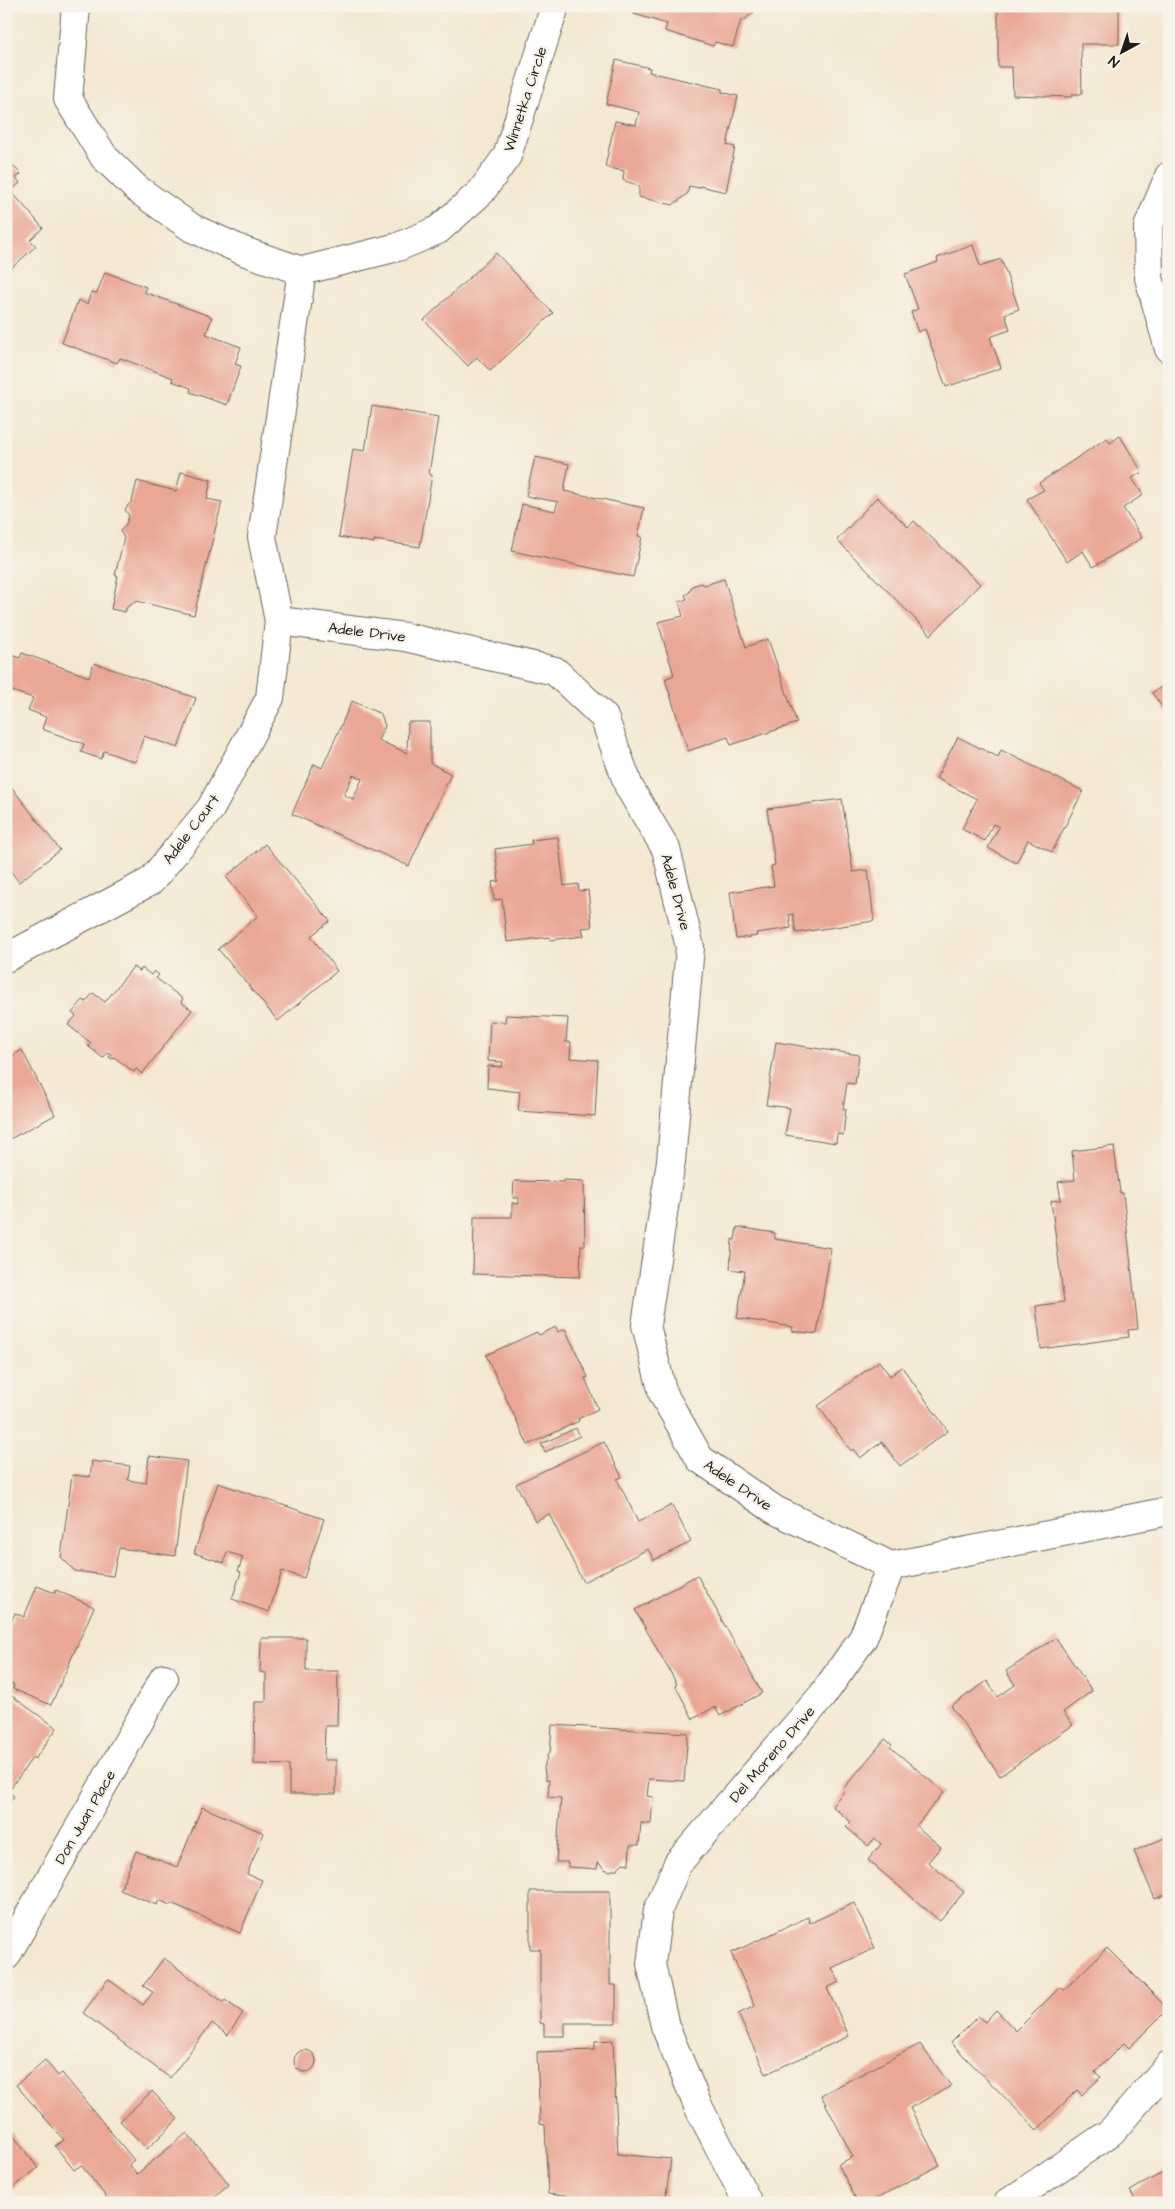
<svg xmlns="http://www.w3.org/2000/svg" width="1175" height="2209" viewBox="0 0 1175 2209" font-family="'Architects Daughter',sans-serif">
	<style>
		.building { fill: #eaa796; fill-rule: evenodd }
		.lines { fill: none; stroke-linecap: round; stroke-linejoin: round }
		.street-casing { stroke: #68635c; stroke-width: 30 }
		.street { stroke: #fff; stroke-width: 28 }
		.labels { text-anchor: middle; stroke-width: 5; stroke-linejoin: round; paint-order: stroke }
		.street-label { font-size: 15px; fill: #1c1c1c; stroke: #f7f3e8 }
	</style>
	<rect width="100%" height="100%" fill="#f7f3e8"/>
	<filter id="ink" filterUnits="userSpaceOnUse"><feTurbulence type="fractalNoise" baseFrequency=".02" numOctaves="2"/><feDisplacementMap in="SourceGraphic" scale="10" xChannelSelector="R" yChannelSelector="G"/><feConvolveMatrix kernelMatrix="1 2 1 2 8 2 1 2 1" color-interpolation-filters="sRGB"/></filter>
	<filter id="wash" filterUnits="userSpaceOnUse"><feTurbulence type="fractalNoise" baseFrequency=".0096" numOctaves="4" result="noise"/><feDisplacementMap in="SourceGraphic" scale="20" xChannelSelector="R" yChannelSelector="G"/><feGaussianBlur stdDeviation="1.12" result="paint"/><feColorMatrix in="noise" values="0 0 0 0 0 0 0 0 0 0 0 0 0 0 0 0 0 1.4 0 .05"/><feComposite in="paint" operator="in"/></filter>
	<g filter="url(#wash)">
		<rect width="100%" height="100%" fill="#f4e8d2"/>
		<g id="blocks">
			<!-- building -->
			<path class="building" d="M636 6H761L743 21 741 20 733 47 715 42 713 46 665 31 667 24 634 14Z
				M998 6H1119V44H1081L1082 94H1072V97L1013 95 1012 67H998Z
				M616 60 650 68 649 72 722 89V92L738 96 727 145 735 147 726 192 700 186V188L689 186 688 193 673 205 639 197V186L623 180 624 171 605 167 615 121 636 125 639 112 606 104Z
				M6 158 21 174 16 178 20 183 11 191 43 228 30 240 36 246 8 271 6 269Z
				M973 245 980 266 1001 259 1019 309 1005 314 1010 330 990 337 1001 368 946 387 925 329 918 332 911 312 918 309 905 274 938 262 937 258Z
				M496 253 553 313 490 371 477 357 468 366 424 320Z
				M105 272 146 287 144 292 212 317 206 334 241 347 235 364 241 366 227 405 190 392 191 388 172 381 173 378 120 358 117 363 62 343 78 300 87 304 91 292 97 293Z
				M372 406 438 417 429 474 432 475 420 547 374 540V543L339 537 353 449 365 451Z
				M1120 436 1142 472 1132 478 1143 495 1123 508 1142 538 1093 567 1083 551 1067 562 1027 499 1044 490 1039 483 1107 438 1110 443Z
				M535 457 569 464 564 491 644 508 638 536 642 537 633 577 512 551 522 504 555 511 558 502 526 496Z
				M181 472 211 480 207 499 222 502 194 615 137 601 127 607 125 612 111 609 118 576 115 575 124 538 120 531 126 524 129 516 125 509 132 501 137 481 176 491Z
				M877 497 908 527 914 521 980 584 931 635 837 540Z
				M724 579 746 647 768 639 797 723 731 745 728 737 688 751 665 679 674 675 658 622 683 616 679 602 687 599 685 595 689 593 692 586 701 583 705 585Z
				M6 653 20 658 22 653 89 677 94 663 196 698 178 748 144 736 135 762 104 751 101 759 81 752 84 744 42 729 46 717 28 710 33 698 9 690 12 683 6 681Z
				M1169 682V716L1152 693Z
				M352 701 381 714 385 726 378 740 407 753 408 722H430V763L451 774 409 866 292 814 314 764 322 768ZM353 775 362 779 353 799 344 795Z
				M958 737 998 757 1001 750 1083 791 1052 852 1028 840 1016 863 988 848 999 827 993 824 985 841 962 829 977 799 936 778Z
				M6 780 60 850 19 882 6 865Z
				M842 799 853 872 868 870 874 921 796 933 793 914 789 915 791 928 756 933 757 936 736 939 730 892 774 886 771 866 775 865 767 809Z
				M558 837 564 886 578 884 579 891 588 890 592 927 582 928 584 936 550 940V937L507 942 502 899 494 900 492 882 499 881 495 849 532 844 531 840Z
				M265 844 330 921 311 936 337 971 278 1021 218 949 258 916 226 877Z
				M133 967 140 971 142 968 151 975 154 971 159 975 156 978 183 999 181 1002 192 1010 142 1074 136 1069 134 1072 114 1057 112 1059 109 1057 111 1054 108 1052 103 1058 88 1046 91 1043 68 1025 76 1016 72 1013 83 1000 86 1002 93 993 105 1002Z
				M506 1015 568 1018 566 1042H571L570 1058 598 1060 595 1116 518 1111 520 1092 487 1088 488 1066 502 1067 503 1062 488 1061 490 1021 505 1022Z
				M776 1042 859 1055 855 1084 847 1083 843 1109H846L843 1135 837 1134 836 1143 785 1135 790 1108 766 1105Z
				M22 1050 55 1115 6 1141V1059Z
				M1114 1146 1120 1193H1123L1138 1329 1128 1330 1129 1337 1041 1349 1036 1306 1064 1302 1051 1201 1061 1200 1058 1182 1075 1180 1072 1151Z
				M564 1180 584 1181 585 1246 581 1245 580 1277 473 1274 474 1217H512V1203L519 1204V1198H513L514 1181 564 1182Z
				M737 1227 775 1233V1239L831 1248 817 1334 792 1331 793 1327 737 1318 745 1271 730 1269 732 1239 735 1240Z
				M556 1327 558 1332 565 1329 588 1377 585 1378 598 1409 578 1419 579 1421 528 1445 486 1355 537 1332 539 1335Z
				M879 1361 890 1376 902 1367 948 1431 900 1466 882 1442 860 1458 853 1449 851 1451 818 1406Z
				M576 1428 580 1436 545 1452 541 1444Z
				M604 1442 622 1477 617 1479 638 1522 672 1505 691 1542 654 1560 648 1549 583 1582 549 1514 535 1521 516 1484Z
				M149 1456 187 1461 175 1556 119 1548 113 1576 75 1571 61 1557 72 1475 90 1477 92 1461 130 1466 128 1480 146 1483Z
				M218 1483 324 1519 304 1578 282 1571 269 1612 232 1599 241 1572 238 1571 243 1557 227 1552 224 1563 194 1553Z
				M697 1575 762 1693 720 1716 715 1707 693 1719 675 1685 677 1684 635 1610Z
				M37 1586 55 1593 56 1590 94 1607 51 1705 13 1689 14 1685 6 1682V1633L15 1613 24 1617Z
				M261 1638H306V1671H338L337 1726H325L324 1760H336V1794H289V1765L254 1764 255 1702H266V1673L260 1672Z
				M1056 1638 1092 1691 1063 1712 1073 1725 1000 1776 951 1706 987 1681 998 1697 1015 1685 1006 1671Z
				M6 1692 57 1728 35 1759 33 1757 8 1792 14 1796 6 1807Z
				M552 1725 688 1733 684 1781 649 1779 647 1796 653 1797 651 1824 641 1823 639 1845H630L629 1864 623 1863 617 1869 610 1871 604 1869 598 1862 597 1869 568 1867V1862H556L561 1798 548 1797 549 1780H546L544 1768 548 1753H550Z
				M885 1739 892 1745 890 1747 944 1792 916 1826 941 1847 928 1862 964 1892 940 1921 868 1860 881 1844 875 1838 868 1846 846 1827 851 1822 832 1806 845 1790 843 1789Z
				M202 1807 264 1833 247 1874 262 1880 240 1933 171 1903 170 1905 159 1900 157 1905 120 1890 136 1851 177 1867Z
				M1169 1836V1893L1155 1899 1134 1851Z
				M530 1891H610V1985H616V2023H565V2036H544V2024L540 2023V1949H530Z
				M854 1903 875 1948 832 1968 839 1982 827 1988 849 2036 766 2074 738 2014 755 2006 731 1953 808 1917 810 1923Z
				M1107 1948 1168 2009 1129 2048 1124 2043 1095 2072 1101 2077 1082 2095 1077 2090 1037 2130 951 2043 978 2016 985 2022 996 2010 1016 2031 1060 1987 1064 1990Z
				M164 1958 223 2002 225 2000 243 2013 228 2035 212 2023 170 2078 83 2013 108 1979 143 2005 153 1992 143 1986Z
				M613 2040 618 2154 671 2159 665 2203H579L580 2198 548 2194 545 2125 540 2124 537 2052 595 2050V2041Z
				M920 2044 951 2086 910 2108 940 2165 867 2203H858L838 2164 853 2157 821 2095Z
				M294 2061a11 11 0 1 1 22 0a11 11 0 1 1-22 0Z
				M45 2060 58 2076 62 2073 134 2160 129 2164 137 2174 187 2133 229 2184 207 2203H111L81 2165 74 2170 55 2146 64 2140 16 2085Z
				M152 2091 178 2119 147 2149 120 2121Z
				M6 2126 38 2168 6 2193Z
				M1169 2169V2203H1137L1130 2191Z"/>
		</g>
	</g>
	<g filter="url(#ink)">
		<use href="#blocks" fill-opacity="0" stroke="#68635c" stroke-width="1"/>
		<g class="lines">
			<!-- street casing -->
			<g class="street-casing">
				<path id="street" d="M76 6 68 99 104 157 137 189 192 228 246 252 302 271 398 247 438 230 481 192 507 156 555 6
					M1169 176 1148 227 1149 278 1169 349
					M279 621 405 637 555 671 604 717 629 787 666 849 690 947 671 1161 646 1325 663 1394 700 1459 775 1510 891 1566
					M6 958 151 881 211 808 270 698 279 621 262 537 302 271
					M891 1566 1169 1511
					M6 1956 164 1678
					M748 2203 698 2106 665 2026 651 1964 658 1910 678 1863 822 1696 863 1638 891 1566
					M1008 2203 1111 2132 1169 2065"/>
			</g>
			<!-- street -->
			<use href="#street" class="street"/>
		</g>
	</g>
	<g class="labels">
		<!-- street labels -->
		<g class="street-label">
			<text transform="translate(525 99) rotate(-72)" y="5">Winnetka Circle</text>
			<text transform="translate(367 632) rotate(7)" y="5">Adele Drive</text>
			<text transform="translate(191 829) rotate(-53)" y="5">Adele Court</text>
			<text transform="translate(676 892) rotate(75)" y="5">Adele Drive</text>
			<text transform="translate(738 1485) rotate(34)" y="5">Adele Drive</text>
			<text transform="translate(772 1754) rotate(-49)" y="5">Del Moreno Drive</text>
			<text transform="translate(85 1817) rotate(-60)" y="5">Don Juan Place</text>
		</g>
	</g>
	<!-- margin -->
	<rect width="1175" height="2209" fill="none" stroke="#f7f3e8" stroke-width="25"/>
	<!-- north arrow -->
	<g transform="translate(1122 52) rotate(220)" stroke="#f7f3e8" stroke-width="4" paint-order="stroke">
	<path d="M0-4L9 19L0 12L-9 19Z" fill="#1c1c1c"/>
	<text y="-8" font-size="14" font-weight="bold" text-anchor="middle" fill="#1c1c1c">N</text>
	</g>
</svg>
